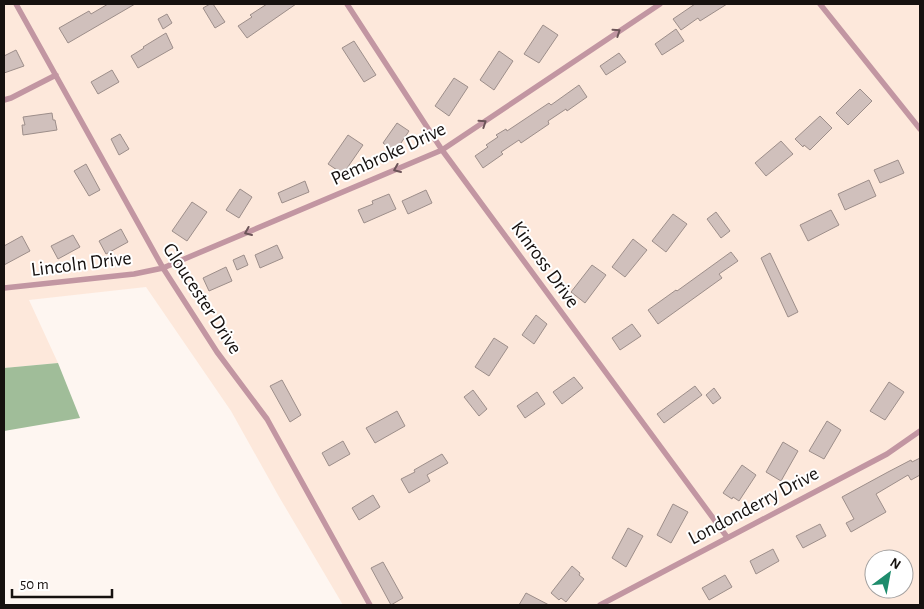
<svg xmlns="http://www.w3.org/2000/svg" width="924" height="609" viewBox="0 0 924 609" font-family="'Alegreya Sans',sans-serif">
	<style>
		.built { fill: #fde8db; fill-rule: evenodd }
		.forest { fill: #a0bd99 }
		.building { fill: #d0c0bc; stroke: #9d8e8a }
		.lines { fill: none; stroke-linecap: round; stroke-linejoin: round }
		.service { stroke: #c296a2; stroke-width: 5.5 }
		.oneway { stroke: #6c5458 }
		.labels { text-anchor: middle; stroke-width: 4; stroke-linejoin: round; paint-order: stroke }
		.street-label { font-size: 20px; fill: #16110f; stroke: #fff }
	</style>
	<rect width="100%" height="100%" fill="#fef6f1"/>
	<!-- built -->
	<path class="built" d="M4 4H920V605H343L278 495 231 411 146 287 29 300 58 363 4 368ZM874 559H904V589H874Z"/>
	<!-- forest -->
	<path class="forest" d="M58 363 80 418 4 431V368Z"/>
	<!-- building -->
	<path class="building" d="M108 4H135L68 43 59 28 89 11 91 14Z
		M210 4H213L225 22 215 28 203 8Z
		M267 4H296L247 38 238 26 252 17 250 15Z
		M695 4H727L700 21 698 18 681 30 673 19Z
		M167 14 172 23 163 29 158 19Z
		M543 25 558 35 539 63 524 54Z
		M676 29 684 41 662 55 655 44Z
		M166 33 173 48 138 68 131 56 144 48 143 47Z
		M354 41 376 75 364 82 342 48Z
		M16 50 24 66 4 73V56Z
		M499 51 513 61 494 90 480 80Z
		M619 53 626 62 606 75 600 66Z
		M112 70 119 82 98 94 91 82Z
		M454 78 468 87 449 116 435 106Z
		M579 85 587 97 567 111 566 109 548 121 549 124 521 143 519 140 501 152 503 154 483 168 475 156 488 147 486 145 498 137 496 135 506 129 507 131 549 103 551 105Z
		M860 89 872 101 848 125 836 113Z
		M52 113 53 120H55L57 130 23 135 22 125H25L23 117Z
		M820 116 832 128 810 150 804 145 803 147 795 139Z
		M397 123 409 131 395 152 383 143Z
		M120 134 129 149 119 155 111 139Z
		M348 135 363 145 343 174 328 164Z
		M781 141 793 154 766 176 755 163Z
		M898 160 904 173 880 183 874 170Z
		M86 164 100 190 89 196 74 171Z
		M869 180 876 196 845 210 838 194Z
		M305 181 309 192 282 203 278 193Z
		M240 189 252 197 239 218 226 210Z
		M426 190 432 203 408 214 402 201Z
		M389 194 396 209 364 223 358 210 373 204 372 201Z
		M192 202 207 212 187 241 172 231Z
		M831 210 839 225 808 241 800 225Z
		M716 212 730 231 721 238 707 219Z
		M673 214 687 224 666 252 652 241Z
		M121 229 128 242 106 254 99 241Z
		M73 235 80 247 58 259 51 246Z
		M22 236 30 251 4 265V246Z
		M633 239 647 250 625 277 612 267Z
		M277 245 283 258 260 268 255 255Z
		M731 252 738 261 719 274 722 278 658 324 648 310 676 290 677 291Z
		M770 253 798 312 788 317 761 258Z
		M244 255 248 265 237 270 233 260Z
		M592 265 606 275 585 303 571 292Z
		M226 267 232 281 209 291 203 278Z
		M536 315 547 324 534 344 522 335Z
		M632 324 641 336 620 350 612 338Z
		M494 338 508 347 489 376 475 367Z
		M574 377 583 388 562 404 553 392Z
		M282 380 301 415 290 422 270 386Z
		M889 382 904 392 885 420 870 411Z
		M695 386 702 395 664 423 657 414Z
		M714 388 721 398 713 404 706 395Z
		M473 390 487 409 479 416 464 397Z
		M537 392 545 404 525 418 517 406Z
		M397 411 405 426 375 443 366 428Z
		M827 421 841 430 824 459 809 451Z
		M343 441 350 454 329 466 322 453Z
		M783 442 798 451 781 481 766 472Z
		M442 454 448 463 427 475 430 481 409 493 401 479 415 472 414 470Z
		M920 458V475L911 480 908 475 876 494 886 512 851 532 846 523 854 519 842 497 888 472 911 460 912 462Z
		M742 465 756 475 739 501 733 497 732 499 723 493Z
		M373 495 380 507 359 520 352 508Z
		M673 504 688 512 671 543 657 535Z
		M820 524 826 536 803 548 796 536Z
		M628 528 643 536 626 567 612 558Z
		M773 549 779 561 756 574 750 561Z
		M383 562 403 598 391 605 371 568Z
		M572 566 580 573 579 575 584 579 566 602 561 598 559 600 551 593Z
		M725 575 732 587 709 600 702 588Z
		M526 593 549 605H519Z"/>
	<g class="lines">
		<!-- service -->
		<path class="service" d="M16 4 163 268 217 352 267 419 370 605
			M347 4 442 150 727 537
			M820 4 920 129
			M4 100 11 98 56 75
			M4 288 134 274 163 268 442 150 660 4
			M600 605 887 454 920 431"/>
	</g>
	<!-- one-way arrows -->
	<defs><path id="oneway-chevron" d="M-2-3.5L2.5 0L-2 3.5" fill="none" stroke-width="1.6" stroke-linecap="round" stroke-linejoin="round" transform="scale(1.25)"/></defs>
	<g class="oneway">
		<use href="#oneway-chevron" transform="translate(617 32) rotate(-34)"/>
		<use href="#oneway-chevron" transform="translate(483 123) rotate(-34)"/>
		<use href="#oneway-chevron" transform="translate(397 169) rotate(157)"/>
		<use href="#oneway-chevron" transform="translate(248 232) rotate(157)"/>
	</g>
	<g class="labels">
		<!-- street labels -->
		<g class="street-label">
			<text transform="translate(388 153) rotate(-25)" y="7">Pembroke Drive</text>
			<text transform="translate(81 263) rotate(-7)" y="7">Lincoln Drive</text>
			<text transform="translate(546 264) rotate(54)" y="7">Kinross Drive</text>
			<text transform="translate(203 298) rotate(57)" y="7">Gloucester Drive</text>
			<text transform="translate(753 505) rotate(-28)" y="7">Londonderry Drive</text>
		</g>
	</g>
	<!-- border -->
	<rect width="924" height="609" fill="none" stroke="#16110f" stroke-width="10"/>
	<!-- north arrow -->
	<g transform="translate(889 574) rotate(32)"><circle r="24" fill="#ffffff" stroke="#a2a09f"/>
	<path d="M0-4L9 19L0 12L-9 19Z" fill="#1e8c6c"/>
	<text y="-8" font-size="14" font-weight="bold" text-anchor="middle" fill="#16110f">N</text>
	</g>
	<!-- scale -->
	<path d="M12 589v8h100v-8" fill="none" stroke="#16110f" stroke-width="2.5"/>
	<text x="20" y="589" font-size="15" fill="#16110f" stroke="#ffffff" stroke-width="4" paint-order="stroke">50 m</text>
</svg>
